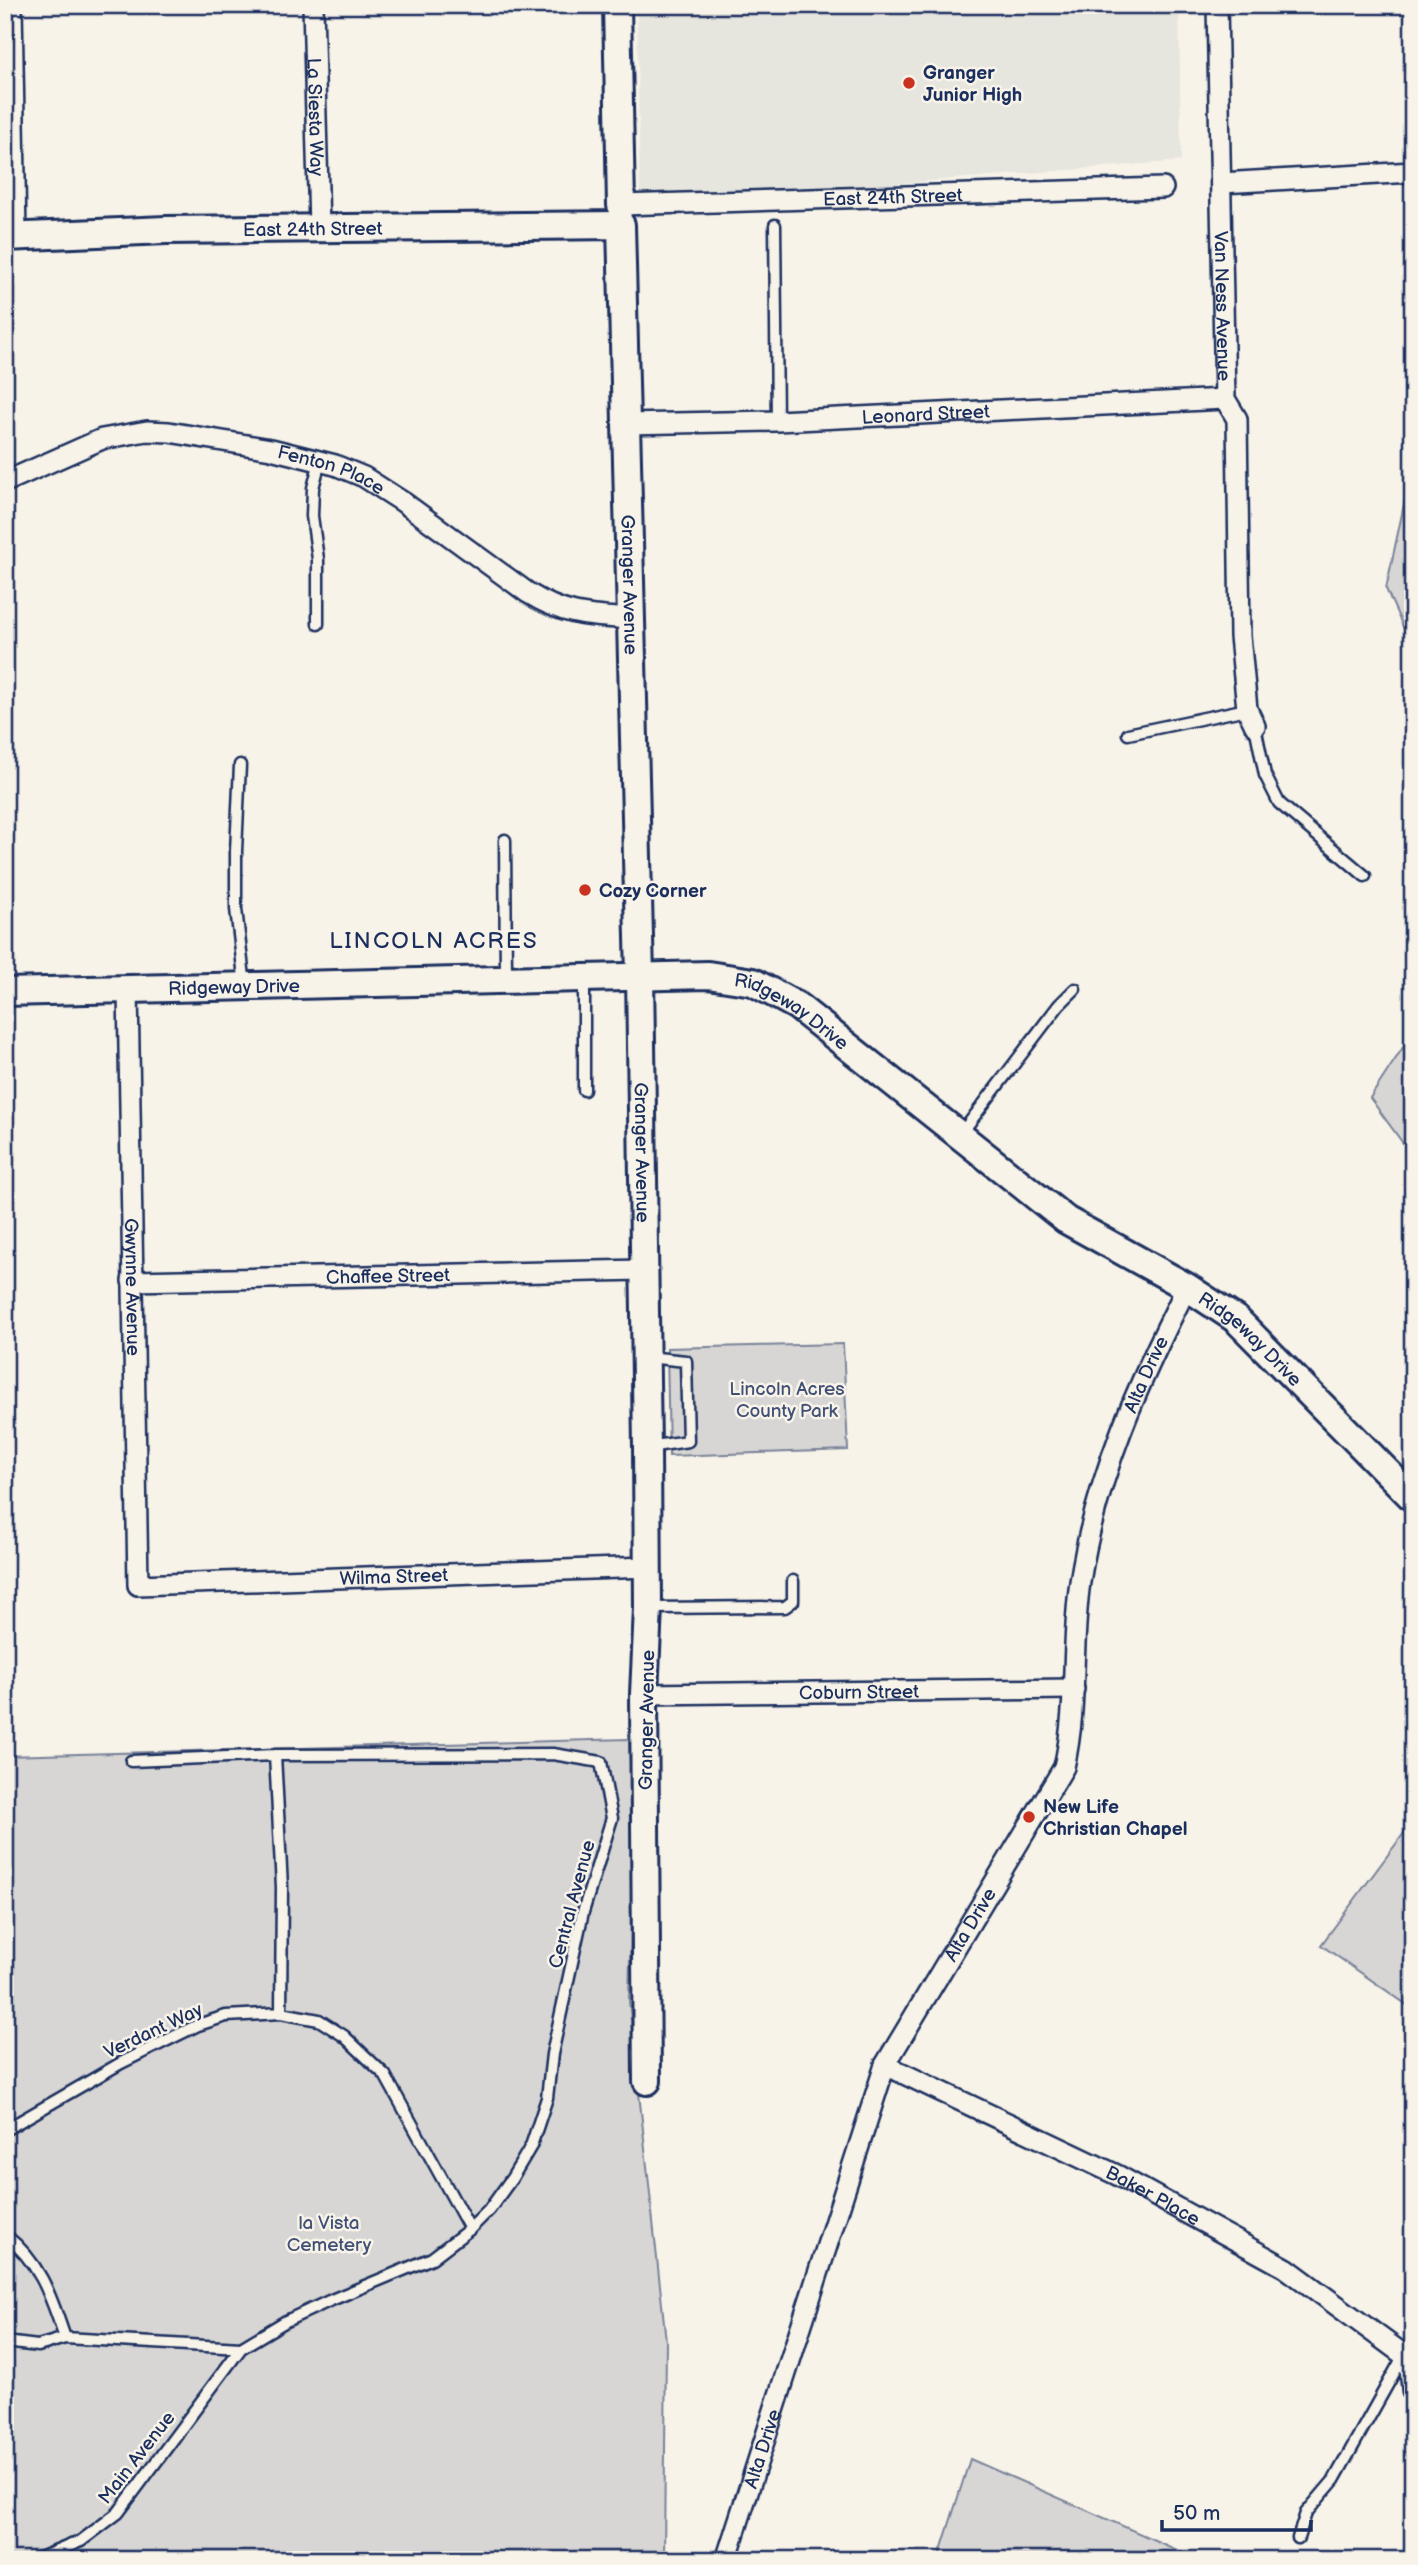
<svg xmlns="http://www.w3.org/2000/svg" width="1418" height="2565" viewBox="0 0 1418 2565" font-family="'Balsamiq Sans',sans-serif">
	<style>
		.built { fill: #e6e5de }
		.green { fill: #d7d6d4; stroke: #798299; stroke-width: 2 }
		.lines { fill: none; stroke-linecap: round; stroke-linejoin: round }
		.lane-casing { stroke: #1b2f5e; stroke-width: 15 }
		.street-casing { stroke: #1b2f5e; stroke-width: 24 }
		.secondary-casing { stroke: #1b2f5e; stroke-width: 32 }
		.lane { stroke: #f7f3e8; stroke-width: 10 }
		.street { stroke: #f7f3e8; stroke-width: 19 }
		.secondary { stroke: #f7f3e8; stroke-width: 26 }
		.poi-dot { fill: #c8321e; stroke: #f7f3e8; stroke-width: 2.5 }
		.labels { text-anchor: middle; stroke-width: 5; stroke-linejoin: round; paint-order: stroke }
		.poi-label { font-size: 19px; font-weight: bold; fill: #1b2f5e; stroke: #f7f3e8; text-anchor: start }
		.street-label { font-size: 19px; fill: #1b2f5e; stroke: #f7f3e8 }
		.park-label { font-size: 19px; fill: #415076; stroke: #f7f3e8 }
		.quarter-label { font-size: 23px; letter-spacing: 2px; fill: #1b2f5e; stroke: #f7f3e8 }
	</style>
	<rect width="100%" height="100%" fill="#f7f3e8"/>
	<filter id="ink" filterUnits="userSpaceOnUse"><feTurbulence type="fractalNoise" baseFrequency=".0143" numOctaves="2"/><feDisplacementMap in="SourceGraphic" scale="14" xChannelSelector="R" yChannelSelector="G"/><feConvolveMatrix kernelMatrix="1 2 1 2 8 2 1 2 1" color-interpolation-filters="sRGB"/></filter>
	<g filter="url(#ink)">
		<!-- built -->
		<path class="built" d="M637 5H1179L1181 161 640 204Z"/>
		<!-- green -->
		<path class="green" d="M1413 462V649L1386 589Z
			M1413 1032V1157L1370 1098Z
			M843 1344 848 1450 669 1456 667 1348Z
			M629 1739 633 1835 629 2001 666 2341 664 2560H5V1756Z
			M1413 1821V2009L1321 1945Z
			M970 2459 1200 2560H938Z"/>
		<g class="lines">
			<!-- lane casing -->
			<g class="lane-casing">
				<path id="lane" d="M775 225 777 421
					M318 624V559L312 516 313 488 320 461
					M1255 726 1265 775 1279 803 1365 876
					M1128 734 1247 709
					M240 765 236 851V909L245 986
					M505 840 506 979
					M584 978V1090
					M960 1135 1059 1005 1075 989
					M647 1357 686 1361 688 1441 648 1447
					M649 1608 785 1607 793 1601V1581
					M275 1755 282 1887 281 2013
					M5 2130 121 2063 198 2025 226 2016 281 2013 319 2020 344 2036 385 2075 470 2229
					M5 2235C41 2263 51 2297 65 2338
					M5 2342 38 2346 65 2338 241 2348 286 2321 329 2301 432 2258 470 2229 489 2210 512 2178 531 2146 547 2098 552 2054 583 1912 612 1818 601 1762 553 1754 275 1755 131 1761
					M1404 2355 1408 2393 1413 2400
					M1298 2538 1306 2513 1334 2480 1404 2355
					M35 2560 81 2541 118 2513 241 2348"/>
			</g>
			<!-- street casing -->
			<g class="street-casing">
				<g id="street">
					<path d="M12 5 16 236"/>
					<path id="s1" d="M313 5 319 228"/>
					<path id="s2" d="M1217 5 1225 399 1237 419 1240 636 1247 709 1255 726"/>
					<path d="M1221 183 1413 172"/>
					<path id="s3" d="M621 217V205L1163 188"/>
					<path id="s4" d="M625 424 777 421 1225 399"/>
					<path id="s5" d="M5 482 102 439 147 431 169 432 271 449 335 465 364 477 403 502 528 593C565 616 588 616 631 619"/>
					<path id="s6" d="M128 989 138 1585 648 1567"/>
					<path id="s7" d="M132 1281 643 1270"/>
					<path id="s8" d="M644 1694 1074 1689"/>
					<path id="s9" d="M885 2065 1117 2175 1286 2268 1404 2355"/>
					<path id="s10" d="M726 2560 885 2065 1064 1767C1078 1706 1071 1643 1080 1582 1096 1477 1139 1381 1187 1287"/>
				</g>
			</g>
			<!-- secondary casing -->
			<g class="secondary-casing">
				<g id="secondary">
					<path d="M617 5 621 205"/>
					<path id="s11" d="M5 237 166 230 621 225 640 976 647 1447 648 1608 644 1694 647 2081"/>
					<path id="s12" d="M5 992 708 975 753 982 797 1006 1066 1220 1187 1287 1237 1320 1413 1498"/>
				</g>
			</g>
			<!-- lane -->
			<use href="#lane" class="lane"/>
			<!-- street -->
			<use href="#street" class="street"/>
			<!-- secondary -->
			<use href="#secondary" class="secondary"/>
		</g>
	</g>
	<!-- markers -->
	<g class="poi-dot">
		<circle cx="909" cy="83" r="7"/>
		<circle cx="585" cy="890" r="7"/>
		<circle cx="1029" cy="1817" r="7"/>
	</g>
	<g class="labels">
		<!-- poi labels -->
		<g class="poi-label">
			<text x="923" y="79">Granger<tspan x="923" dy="22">Junior High</tspan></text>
			<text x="599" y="897">Cozy Corner</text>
			<text x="1043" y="1813">New Life<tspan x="1043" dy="22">Christian Chapel</tspan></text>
		</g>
		<!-- street labels -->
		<g class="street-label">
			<text dy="7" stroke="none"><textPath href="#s1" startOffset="112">La Siesta Way</textPath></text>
			<text dy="7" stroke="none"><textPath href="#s3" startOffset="284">East 24th Street</textPath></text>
			<text dy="7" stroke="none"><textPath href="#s11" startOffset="308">East 24th Street</textPath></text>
			<text dy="7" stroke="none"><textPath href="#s2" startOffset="301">Van Ness Avenue</textPath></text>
			<text dy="7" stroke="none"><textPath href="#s4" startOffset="301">Leonard Street</textPath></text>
			<text dy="7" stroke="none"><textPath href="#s5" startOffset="341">Fenton Place</textPath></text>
			<text dy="7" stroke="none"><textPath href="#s11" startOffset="976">Granger Avenue</textPath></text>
			<text dy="7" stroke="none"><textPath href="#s12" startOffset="229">Ridgeway Drive</textPath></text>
			<text dy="7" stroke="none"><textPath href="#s12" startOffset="796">Ridgeway Drive</textPath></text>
			<text dy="7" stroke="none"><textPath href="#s11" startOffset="1544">Granger Avenue</textPath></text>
			<text dy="7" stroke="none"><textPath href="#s7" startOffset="256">Chaffee Street</textPath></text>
			<text dy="7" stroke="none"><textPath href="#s6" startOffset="298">Gwynne Avenue</textPath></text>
			<text dy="7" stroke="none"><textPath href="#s12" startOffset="1363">Ridgeway Drive</textPath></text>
			<text dy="7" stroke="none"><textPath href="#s10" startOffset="1272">Alta Drive</textPath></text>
			<text dy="7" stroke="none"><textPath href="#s6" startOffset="852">Wilma Street</textPath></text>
			<text dy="7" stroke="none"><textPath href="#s8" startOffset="215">Coburn Street</textPath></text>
			<text transform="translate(646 1720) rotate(-89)" y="7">Granger Avenue</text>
			<text transform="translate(571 1904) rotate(-75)" y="7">Central Avenue</text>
			<text dy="7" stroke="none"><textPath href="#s10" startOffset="684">Alta Drive</textPath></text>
			<text transform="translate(153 2030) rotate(-25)" y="7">Verdant Way</text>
			<text dy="7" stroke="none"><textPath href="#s9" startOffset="298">Baker Place</textPath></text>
			<text dy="7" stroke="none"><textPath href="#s10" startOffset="117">Alta Drive</textPath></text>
			<text transform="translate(136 2457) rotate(-52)" y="7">Main Avenue</text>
		</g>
		<!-- park labels -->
		<g class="park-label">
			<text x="787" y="1395">Lincoln Acres<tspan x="787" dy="22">County Park</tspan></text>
			<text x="329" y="2229">la Vista<tspan x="329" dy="22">Cemetery</tspan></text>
		</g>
		<!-- quarter labels -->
		<g class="quarter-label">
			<text x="434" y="948">LINCOLN ACRES</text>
		</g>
	</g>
	<!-- margin -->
	<rect width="1418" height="2565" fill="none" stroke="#f7f3e8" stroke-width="28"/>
	<rect x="14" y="14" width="1390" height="2537" fill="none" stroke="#1b2f5e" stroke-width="2.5" filter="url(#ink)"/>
	<!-- scale -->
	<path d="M1162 2520v10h149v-10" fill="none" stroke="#1b2f5e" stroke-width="3.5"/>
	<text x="1173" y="2520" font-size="21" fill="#1b2f5e" stroke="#f7f3e8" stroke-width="5" paint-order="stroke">50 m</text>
</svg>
